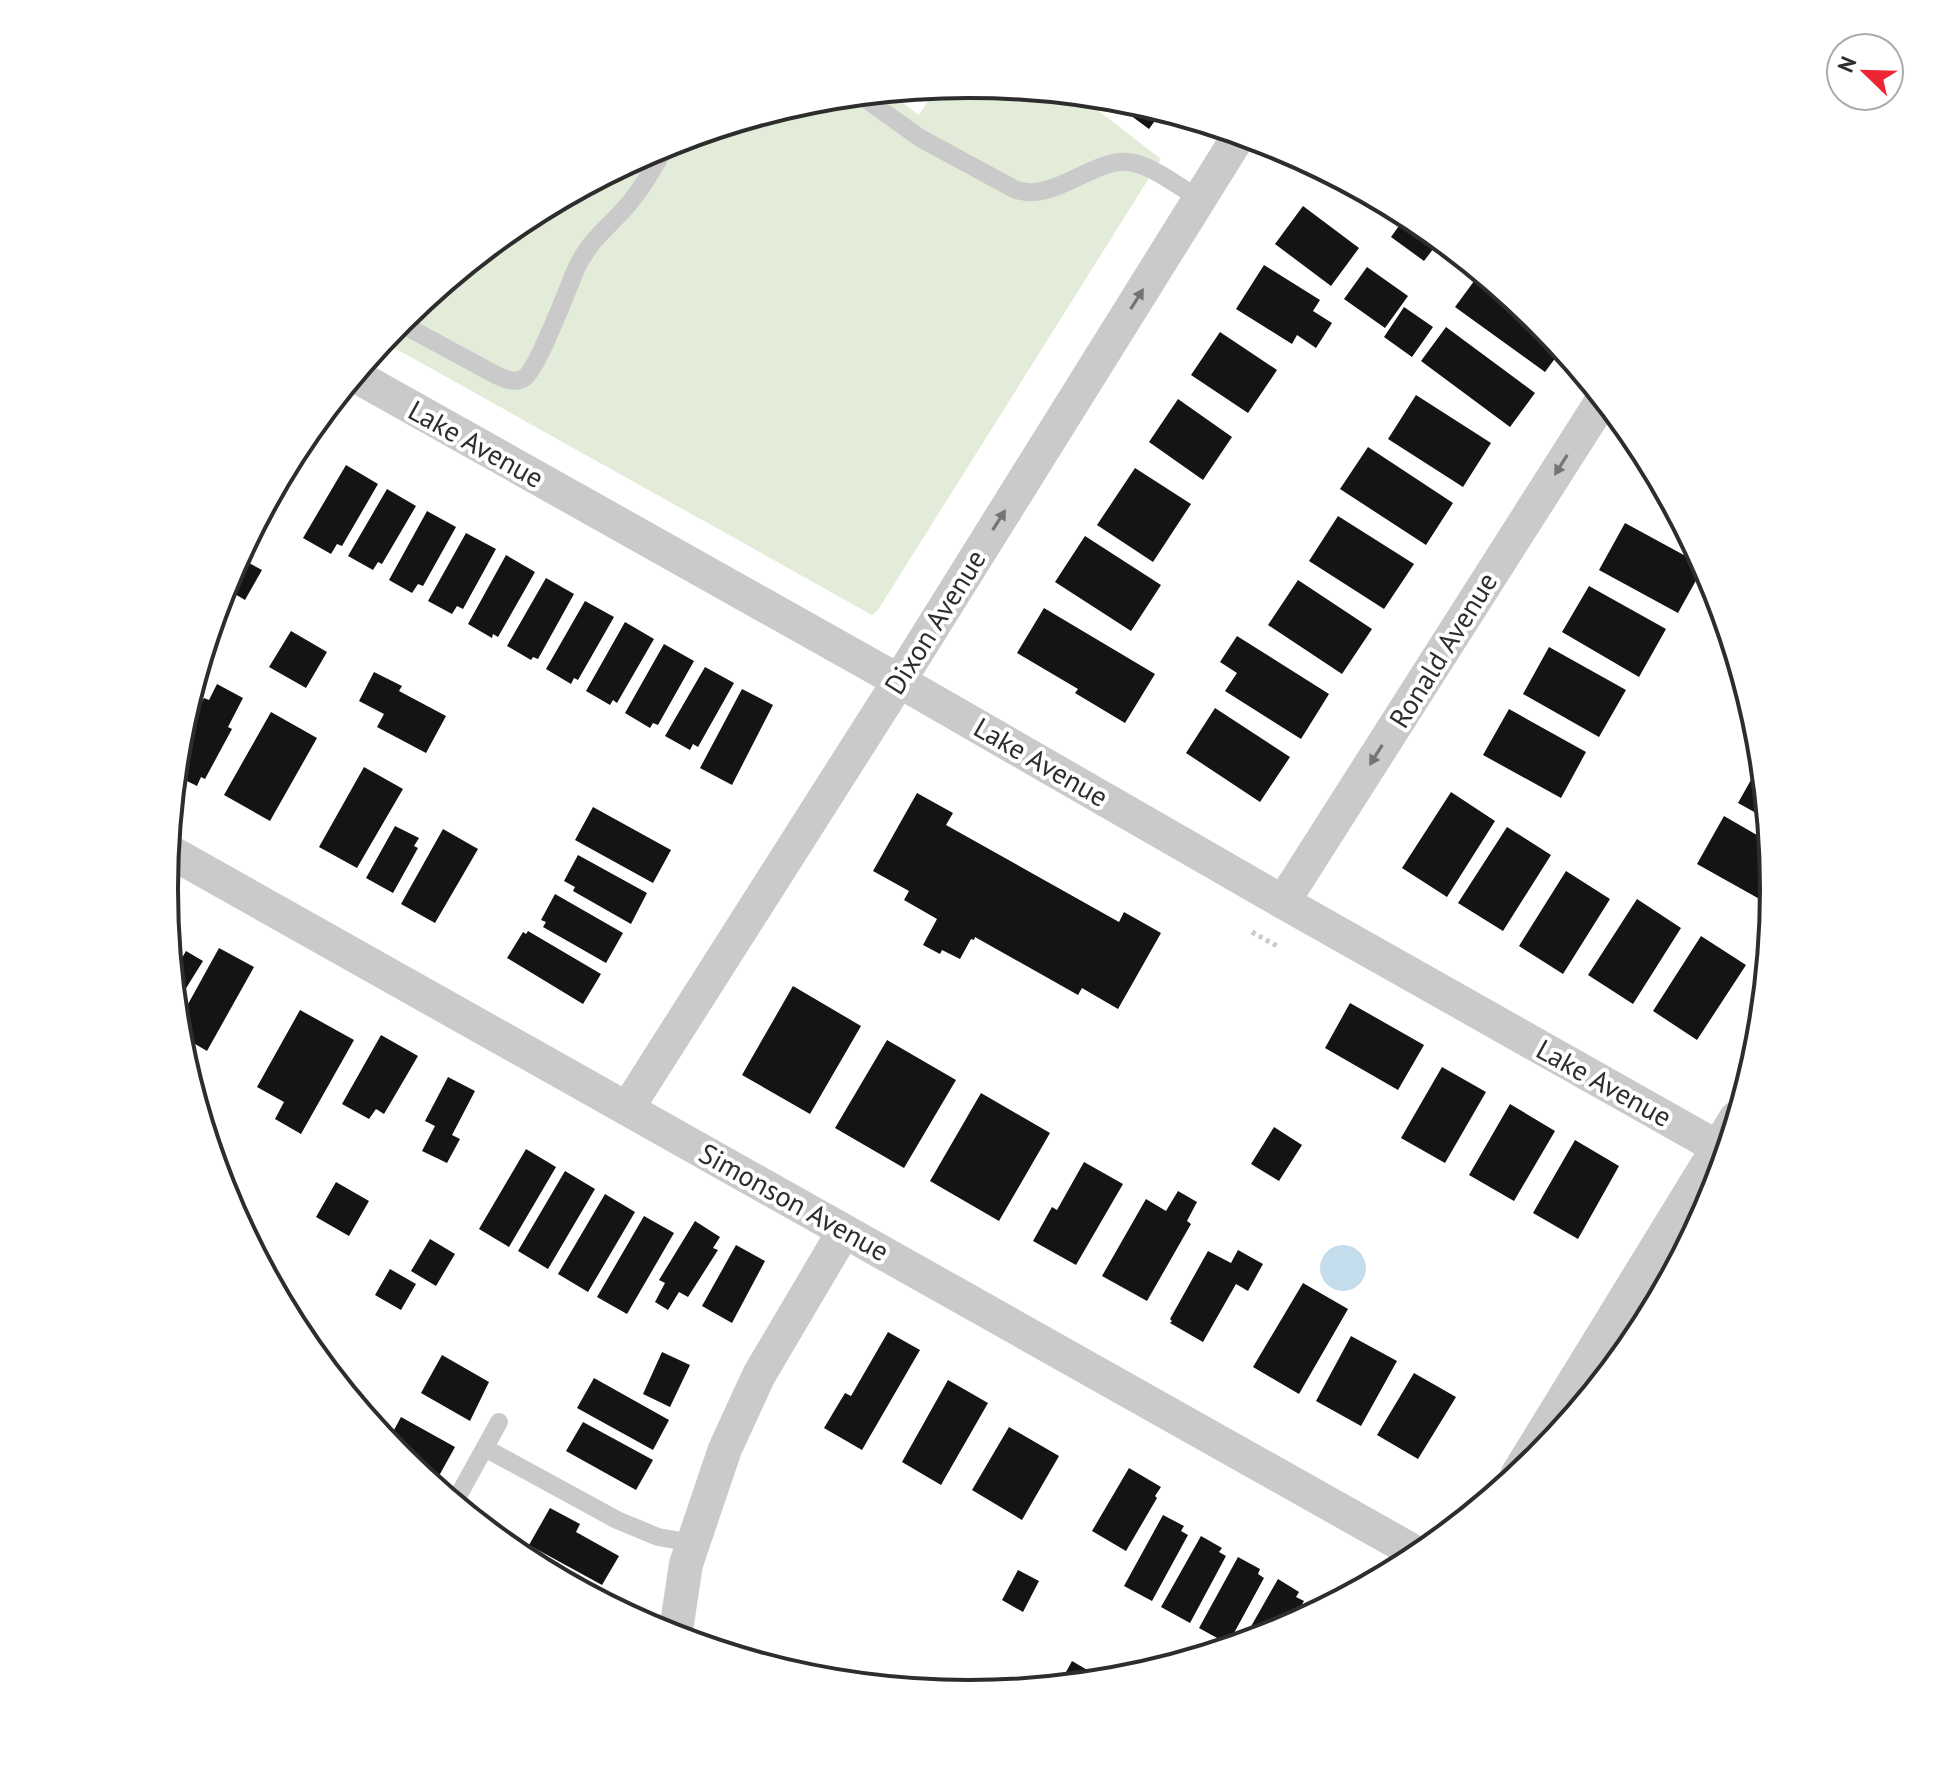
<svg xmlns="http://www.w3.org/2000/svg" width="1937" height="1778" viewBox="0 0 1937 1778" font-family="'PT Sans',sans-serif">
	<style>
		.green { fill: #e3ebd9 }
		.water { fill: #c4ddec }
		.building { fill: #141414 }
		.lines { fill: none; stroke-linecap: round; stroke-linejoin: round }
		.path { stroke: #cacaca; stroke-width: 5; stroke-dasharray: 4 4; stroke-linecap: butt }
		.lane { stroke: #cacaca; stroke-width: 18 }
		.street { stroke: #cacaca; stroke-width: 34 }
		.oneway { fill: #747474 }
		.labels { text-anchor: middle; stroke-width: 8; stroke-linejoin: round; paint-order: stroke }
		.street-label { font-size: 28px; fill: #2d2d2d; stroke: #fff }
		.rim { fill: none; stroke: #2d2d2d; stroke-width: 4 }
	</style>
	<rect width="100%" height="100%" fill="#fff"/>
	<!-- green -->
	<path class="green" d="M969 84 1078 95 1161 159 878 610 872 615 382 341 400 319 522 219 661 145 812 99 888 92 919 115 937 87Z"/>
	<!-- water -->
	<path class="water" d="M1320 1268a23 23 0 1 1 46 0a23 23 0 1 1-46 0Z"/>
	<!-- building -->
	<path class="building" d="M1107 98 1126 100 1162 111 1149 129Z
		M1303 206 1359 248 1331 286 1275 244Z
		M1406 216 1440 240 1424 261 1391 237Z
		M1264 265 1320 300 1313 311 1332 323 1316 348 1297 335 1292 344 1236 309Z
		M1367 267 1408 296 1385 328 1344 299Z
		M1480 273 1538 320 1562 349 1545 372 1455 307Z
		M1404 307 1433 327 1412 357 1384 337Z
		M1446 327 1535 393 1510 427 1421 361Z
		M1220 332 1277 370 1248 413 1191 375Z
		M1416 395 1491 443 1463 487 1388 439Z
		M1178 399 1232 437 1203 480 1149 442Z
		M1368 447 1453 503 1426 545 1340 489Z
		M346 465 378 484 342 546 337 544 331 554 303 538Z
		M1135 468 1191 504 1153 562 1097 525Z
		M387 489 416 506 382 564 378 562 373 570 348 556Z
		M427 511 456 527 423 586 418 584 412 593 389 580Z
		M1338 516 1414 564 1384 609 1309 561Z
		M1625 523 1704 566 1678 613 1599 570Z
		M466 533 496 549 463 609 457 606 452 614 428 601Z
		M1085 536 1161 585 1131 631 1055 582Z
		M243 546 246 548 240 558 262 570 245 600 223 587Z
		M506 555 535 572 498 637 493 634 492 638 468 624Z
		M546 578 574 594 538 659 533 657 531 660 507 646Z
		M1298 580 1372 629 1342 674 1268 625Z
		M1589 586 1666 629 1639 677 1562 632Z
		M585 601 614 617 578 680 574 678 571 684 546 669Z
		M1044 608 1155 674 1125 723 1075 693 1078 689 1017 653Z
		M625 622 654 639 617 703 613 700 610 705 586 691Z
		M291 631 327 652 306 688 269 667Z
		M1237 636 1329 694 1301 739 1225 691 1237 673 1220 662Z
		M664 644 694 661 658 725 653 723 650 728 625 713Z
		M1549 647 1626 690 1599 737 1523 694Z
		M705 667 734 683 698 747 693 744 690 750 665 736Z
		M374 672 402 686 399 691 446 716 426 753 377 727 384 714 359 701Z
		M217 684 243 698 228 727 232 729 205 779 201 777 197 786 175 775 177 748 204 698 209 700Z
		M742 689 773 705 732 785 700 768Z
		M1215 708 1290 757 1260 802 1186 753Z
		M1509 709 1586 752 1561 798 1483 755Z
		M271 712 317 738 270 821 224 795Z
		M1761 762 1767 819 1738 803Z
		M364 767 403 789 357 868 319 847Z
		M1451 792 1495 821 1447 897 1402 868Z
		M917 793 953 813 946 825 1119 922 1124 912 1161 933 1118 1009 1082 988 1078 995 975 937 974 940 971 939 960 959 942 950 940 954 923 945 937 919 904 900 909 891 873 871Z
		M593 807 671 850 653 883 575 840Z
		M1724 816 1769 842 1773 889 1772 906 1697 864Z
		M395 826 419 838 414 846 418 848 393 893 366 878Z
		M1507 827 1551 855 1503 931 1458 903Z
		M443 829 478 849 435 923 401 904Z
		M578 855 647 893 631 924 573 891 575 887 564 881Z
		M1566 871 1610 899 1563 974 1519 946Z
		M555 894 623 933 606 963 543 927 546 922 541 920Z
		M1637 899 1681 928 1633 1004 1588 975Z
		M528 931 601 974 583 1004 507 958 523 932 526 934Z
		M1701 936 1746 965 1697 1040 1653 1011Z
		M219 948 254 967 207 1051 178 1034 177 1024Z
		M186 951 203 961 175 1006 172 975Z
		M793 986 861 1026 810 1114 742 1075Z
		M1350 1003 1424 1045 1398 1090 1325 1048Z
		M300 1010 354 1040 301 1134 275 1119 284 1102 257 1087Z
		M381 1035 418 1056 384 1114 376 1109 369 1119 342 1104Z
		M887 1040 956 1080 904 1168 835 1128Z
		M1442 1067 1486 1092 1445 1163 1401 1138Z
		M448 1077 475 1091 452 1135 460 1139 447 1163 422 1151 435 1126 425 1121Z
		M981 1093 1050 1133 999 1221 930 1181Z
		M1510 1104 1555 1131 1514 1201 1469 1175Z
		M1274 1127 1302 1145 1279 1181 1251 1164Z
		M1575 1140 1619 1166 1578 1239 1533 1213Z
		M526 1149 556 1167 509 1247 479 1229Z
		M1084 1162 1123 1184 1076 1265 1033 1241 1052 1207 1057 1210Z
		M565 1171 595 1189 548 1269 518 1251Z
		M336 1182 369 1201 349 1236 316 1217Z
		M1178 1191 1197 1202 1187 1221 1191 1224 1147 1301 1102 1276 1146 1199 1166 1211Z
		M605 1194 635 1212 588 1292 558 1274Z
		M644 1216 674 1233 627 1314 597 1297Z
		M695 1221 720 1237 713 1248 718 1250 688 1297 679 1292 668 1310 655 1302 665 1283 659 1280Z
		M430 1239 455 1254 436 1286 411 1271Z
		M736 1245 765 1261 732 1323 702 1306Z
		M1238 1250 1263 1264 1248 1291 1236 1284 1203 1342 1170 1323 1172 1321 1170 1319 1208 1251 1231 1263Z
		M390 1269 416 1284 401 1310 375 1295Z
		M1303 1283 1348 1309 1299 1394 1253 1367Z
		M888 1332 920 1350 862 1450 824 1428 845 1393 851 1396Z
		M1351 1336 1397 1361 1361 1426 1316 1401Z
		M662 1352 690 1365 670 1407 643 1394Z
		M442 1355 489 1382 470 1421 421 1393Z
		M1414 1373 1456 1397 1418 1459 1377 1435Z
		M594 1378 669 1420 653 1450 577 1408Z
		M948 1380 988 1403 941 1485 902 1462Z
		M401 1417 455 1447 435 1483 419 1474 399 1458 387 1443Z
		M583 1422 653 1460 636 1490 566 1451Z
		M1009 1427 1059 1456 1022 1520 972 1490Z
		M1129 1468 1161 1487 1155 1496 1157 1498 1126 1551 1092 1531Z
		M550 1508 580 1524 576 1532 619 1556 602 1585 529 1545Z
		M1163 1515 1184 1526 1181 1531 1188 1535 1152 1601 1124 1586Z
		M1201 1536 1222 1548 1219 1552 1226 1556 1190 1623 1161 1607Z
		M1238 1557 1260 1569 1258 1574 1264 1578 1228 1644 1199 1628Z
		M533 1558 605 1597 602 1602 531 1563Z
		M1018 1570 1039 1581 1023 1612 1002 1600Z
		M1278 1579 1299 1592 1296 1597 1304 1601 1289 1626 1276 1633 1241 1644Z
		M1072 1661 1106 1681 1059 1685Z"/>
	<g class="lines">
		<!-- path -->
		<path class="path" d="M1252 932 1277 946"/>
		<!-- lane -->
		<path class="lane" d="M860 95 920 138 1016 190C1022 191 1029 193 1034 192 1064 190 1100 159 1128 162 1151 164 1180 188 1200 199
			M398 322 496 375C505 379 514 384 524 378 538 369 568 287 577 267 592 236 611 226 631 201 645 184 657 163 667 143
			M485 1448 617 1520 658 1537 693 1543
			M457 1498 499 1422"/>
		<!-- street -->
		<path class="street" d="M354 375 899 681 1283 902 1726 1152
			M167 850 1420 1555
			M1283 902 1603 399
			M627 1109 899 681 1240 134
			M1517 1475 1736 1118
			M675 1637 686 1564 725 1449 759 1375 844 1231"/>
	</g>
	<!-- one-way arrows -->
	<defs><path id="oneway-solid" d="M-6-.8H1V-3.2L6.5 0L1 3.2V.8H-6Z" transform="scale(2)"/></defs>
	<g class="oneway">
		<use href="#oneway-solid" transform="translate(1137 299) rotate(-58)"/>
		<use href="#oneway-solid" transform="translate(1561 465) rotate(122)"/>
		<use href="#oneway-solid" transform="translate(999 520) rotate(-58)"/>
		<use href="#oneway-solid" transform="translate(1376 755) rotate(122)"/>
	</g>
	<g class="labels">
		<!-- street labels -->
		<g class="street-label">
			<text transform="translate(476 444) rotate(29)" y="10">Lake Avenue</text>
			<text transform="translate(935 622) rotate(-58)" y="10">Dixon Avenue</text>
			<text transform="translate(1443 650) rotate(-58)" y="10">Ronald Avenue</text>
			<text transform="translate(1041 762) rotate(30)" y="10">Lake Avenue</text>
			<text transform="translate(1604 1083) rotate(29)" y="10">Lake Avenue</text>
			<text transform="translate(794 1202) rotate(29)" y="10">Simonson Avenue</text>
		</g>
	</g>
	<!-- crop -->
	<path d="M0 0H1937V1778H0ZM178 889a791 791 0 1 1 1582 0a791 791 0 1 1-1582 0Z" fill="#fff" fill-rule="evenodd"/>
	<path class="rim" d="M178 889a791 791 0 1 1 1582 0a791 791 0 1 1-1582 0Z"/>
	<!-- north arrow -->
	<g transform="translate(1865 72) rotate(293)"><circle r="38" fill="#ffffff" stroke="#ababab" stroke-width="2"/>
	<path d="M0-6L14 30L0 20L-14 30Z" fill="#ee2534"/>
	<text y="-12" font-size="22" font-weight="bold" text-anchor="middle" fill="#2d2d2d">N</text>
	</g>
</svg>
